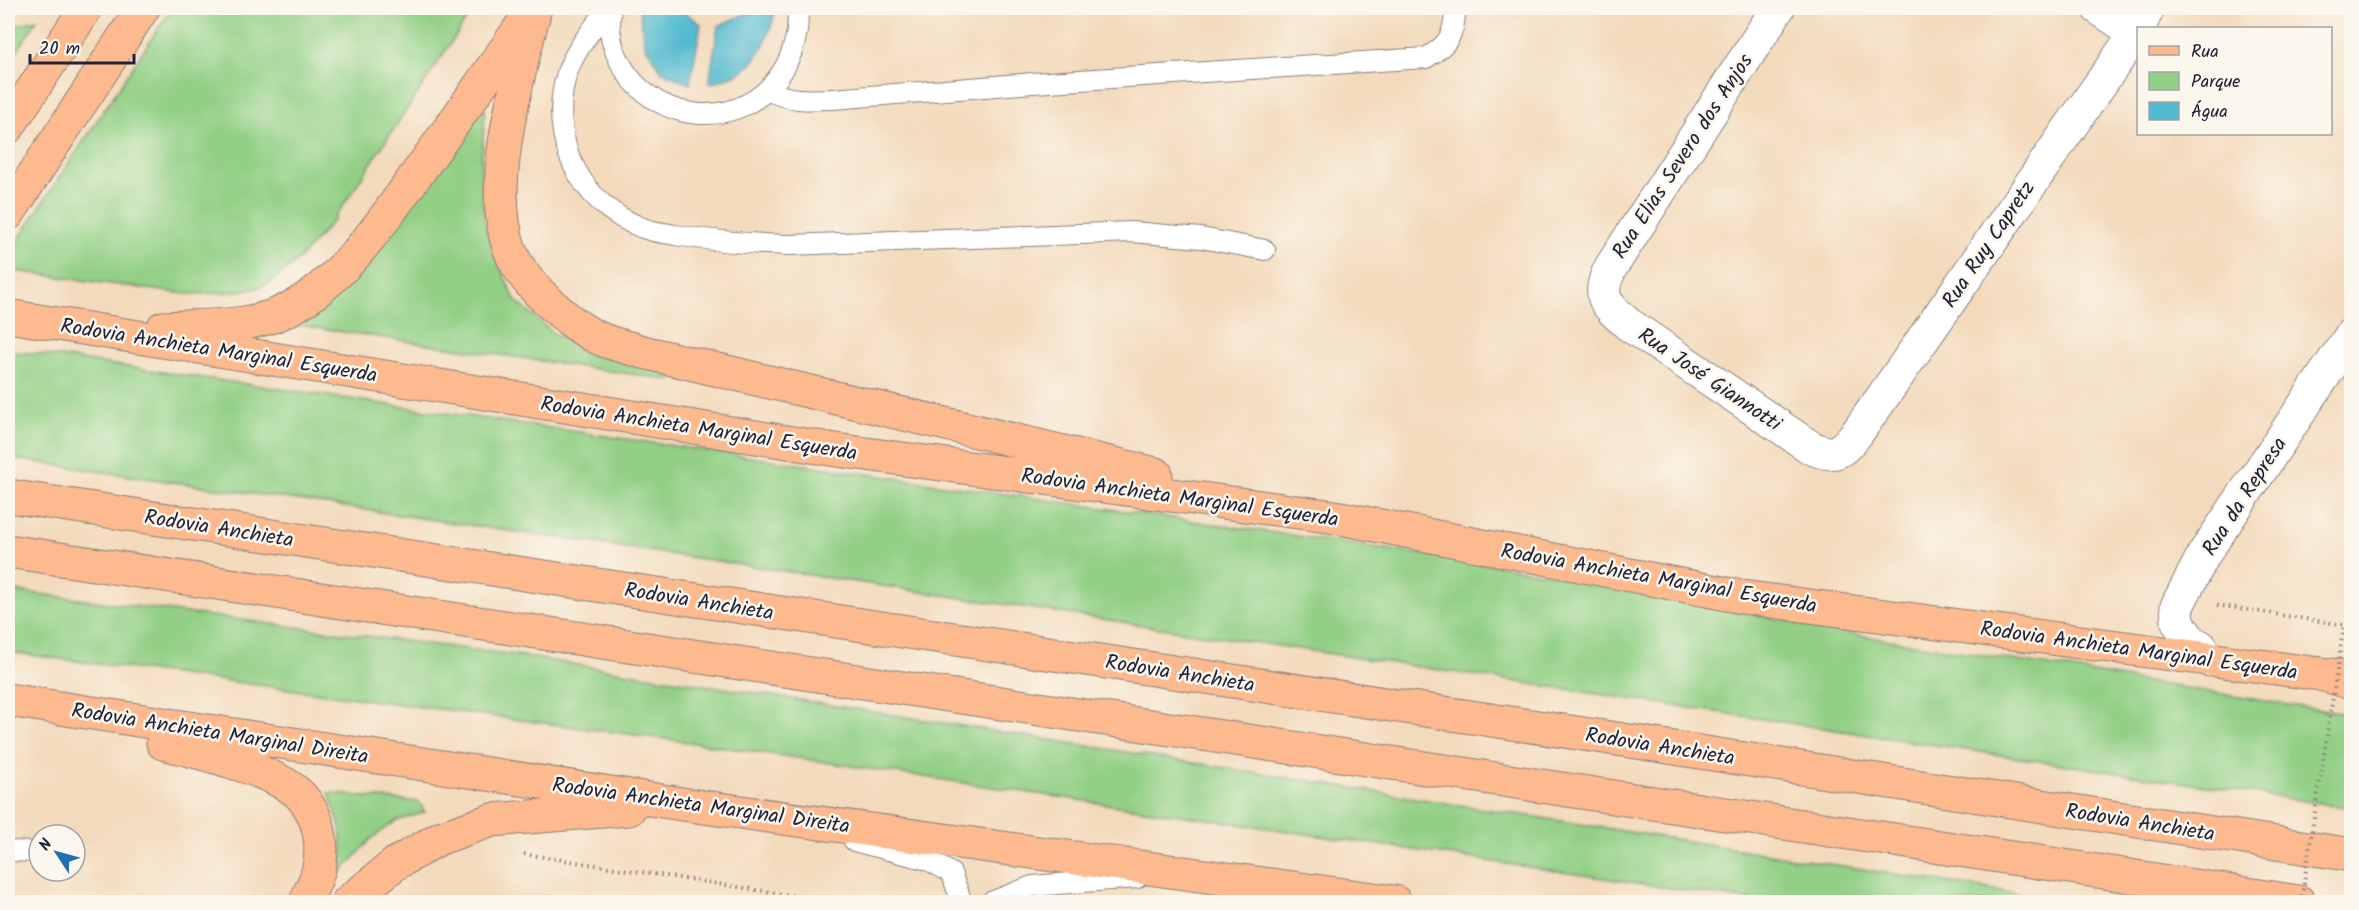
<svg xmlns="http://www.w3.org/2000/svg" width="2359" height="910" viewBox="0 0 2359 910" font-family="Kalam,sans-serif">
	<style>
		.green { fill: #93d086; stroke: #5a7960; stroke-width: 1.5 }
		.water { fill: #51b9cf; stroke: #3a6e85; stroke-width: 1.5 }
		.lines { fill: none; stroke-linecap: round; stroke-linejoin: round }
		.service-casing { stroke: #8a7e7c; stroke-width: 22 }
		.minor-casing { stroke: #8a7e7c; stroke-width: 35 }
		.primary-casing { stroke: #8a7e7c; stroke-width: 35 }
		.trunk-casing { stroke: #8a7e7c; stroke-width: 35 }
		.motorway-casing { stroke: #8a7e7c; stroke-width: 35 }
		.path { stroke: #8a7e7c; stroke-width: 4; stroke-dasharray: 1.5 4.5; stroke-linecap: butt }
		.service { stroke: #fff; stroke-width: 20 }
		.minor { stroke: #fff; stroke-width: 33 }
		.primary { stroke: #fcba8e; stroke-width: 33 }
		.trunk { stroke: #fcba8e; stroke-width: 33 }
		.motorway { stroke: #fcba8e; stroke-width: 33 }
		.path-bridge { stroke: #8a7e7c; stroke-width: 4; stroke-dasharray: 1.5 4.5; stroke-linecap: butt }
		.labels { text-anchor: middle; stroke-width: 5; stroke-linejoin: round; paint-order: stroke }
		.street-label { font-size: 21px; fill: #22223b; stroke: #fbf7ec }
	</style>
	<rect width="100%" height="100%" fill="#fbf7ec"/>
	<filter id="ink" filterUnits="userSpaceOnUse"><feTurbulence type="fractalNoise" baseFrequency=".0167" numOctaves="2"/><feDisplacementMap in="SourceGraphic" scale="12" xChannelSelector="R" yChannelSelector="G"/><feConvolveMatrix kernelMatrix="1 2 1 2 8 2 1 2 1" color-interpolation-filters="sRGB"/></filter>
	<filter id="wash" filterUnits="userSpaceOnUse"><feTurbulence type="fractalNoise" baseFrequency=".008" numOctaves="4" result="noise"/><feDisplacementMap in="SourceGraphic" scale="24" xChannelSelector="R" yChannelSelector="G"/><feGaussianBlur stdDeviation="1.35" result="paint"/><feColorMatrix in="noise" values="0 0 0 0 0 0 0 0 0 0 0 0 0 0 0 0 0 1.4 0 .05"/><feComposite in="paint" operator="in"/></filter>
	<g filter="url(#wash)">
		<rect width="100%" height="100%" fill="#f3dabc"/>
		<!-- green -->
		<path class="green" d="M172 8H474L332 222 300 258 272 282 253 289 222 293 185 294 8 270V255Z
			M37 20 8 65V28Z
			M485 109 481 173 485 225 494 253 515 300 553 333 596 354 675 373 671 380 283 323Z
			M8 352 32 353 1448 558 1594 581 1828 630 2351 715V808L731 563 8 458Z
			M8 590 522 656 2070 902H1763L703 744 8 652Z
			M329 793 419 802 425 812 396 821 372 838 333 881 342 852 340 826Z"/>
		<!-- water -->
		<path class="water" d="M639 8H678L701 24 690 84 662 72 645 45Z
			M758 8H776C770 32 761 63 736 74 728 78 718 81 709 84L718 26Z"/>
	</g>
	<g filter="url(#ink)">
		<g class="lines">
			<!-- service casing -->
			<g class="service-casing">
				<path id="service" d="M609 8C594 27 575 49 567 73 547 138 580 205 643 228 653 232 665 233 675 235 713 241 750 244 789 245L1132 232 1201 238 1265 250
					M611 8C610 21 609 35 614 48 641 126 746 139 786 65 795 47 800 28 797 8
					M767 90C789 101 809 100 833 99L1033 83 1426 58C1451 43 1453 35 1456 8
					M854 841 928 860 951 873 962 902
					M8 851 38 852
					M991 902 1032 886 1137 878"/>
			</g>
			<!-- minor casing -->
			<g class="minor-casing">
				<path id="minor" d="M1778 8 1611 267C1596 297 1605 304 1628 324L1810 447C1835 459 1841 452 1857 433 1951 301 2042 166 2136 33L2148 8
					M2098 8 2136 33
					M2208 660 2201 647 2190 641 2178 622 2177 606 2204 554 2352 334"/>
			</g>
			<!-- primary casing -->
			<g class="primary-casing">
				<path id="primary" d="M8 127 86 8
					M8 214 143 8"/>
			</g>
			<!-- trunk casing -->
			<g class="trunk-casing">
				<path id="trunk" d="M535 8C519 76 485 183 510 250 518 271 535 290 551 304 567 319 583 332 603 340 616 345 630 348 643 352L1156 474
					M8 316 836 450 1335 517 1742 597 2320 674 2350 677
					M163 328C204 325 252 329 289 309 342 281 380 225 414 178 452 126 489 73 525 21
					M8 700 682 804 1395 902
					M163 743C198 752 275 770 300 795 319 815 324 842 319 868 317 879 310 891 306 902
					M348 902 395 864 440 838 492 820 629 809"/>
			</g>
			<!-- motorway casing -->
			<g class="motorway-casing">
				<path id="motorway" d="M8 496 1630 741 2352 855
					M8 551 2299 902
					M2320 674 2352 683"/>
			</g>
			<!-- path -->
			<path class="path" d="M2217 605 2344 625
				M524 854 835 902"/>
			<!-- service -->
			<use href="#service" class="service"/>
			<!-- minor -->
			<use href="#minor" class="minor"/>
			<!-- primary -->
			<use href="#primary" class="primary"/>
			<!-- trunk -->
			<use href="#trunk" class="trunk"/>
			<!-- motorway -->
			<use href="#motorway" class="motorway"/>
			<!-- path-bridge -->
			<path class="path-bridge" d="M2301 902 2344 625"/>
		</g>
	</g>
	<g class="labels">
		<!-- street labels -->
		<g class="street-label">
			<text transform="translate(1682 156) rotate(-57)" y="7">Rua Elias Severo dos Anjos</text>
			<text transform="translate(1988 244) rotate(-56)" y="7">Rua Ruy Capretz</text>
			<text transform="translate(219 350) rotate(9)" y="7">Rodovia Anchieta Marginal Esquerda</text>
			<text transform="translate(1710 379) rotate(34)" y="7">Rua José Giannotti</text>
			<text transform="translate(699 428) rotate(9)" y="7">Rodovia Anchieta Marginal Esquerda</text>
			<text transform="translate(2244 496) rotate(-57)" y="7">Rua da Represa</text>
			<text transform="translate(1180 497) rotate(8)" y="7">Rodovia Anchieta Marginal Esquerda</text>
			<text transform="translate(219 528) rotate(9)" y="7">Rodovia Anchieta</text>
			<text transform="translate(1659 578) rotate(10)" y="7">Rodovia Anchieta Marginal Esquerda</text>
			<text transform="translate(699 601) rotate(9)" y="7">Rodovia Anchieta</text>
			<text transform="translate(2139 650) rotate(8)" y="7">Rodovia Anchieta Marginal Esquerda</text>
			<text transform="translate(1180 673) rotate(9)" y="7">Rodovia Anchieta</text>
			<text transform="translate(220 733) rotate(9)" y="7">Rodovia Anchieta Marginal Direita</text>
			<text transform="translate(1660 746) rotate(9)" y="7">Rodovia Anchieta</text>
			<text transform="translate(701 805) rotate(8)" y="7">Rodovia Anchieta Marginal Direita</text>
			<text transform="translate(2140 822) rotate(9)" y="7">Rodovia Anchieta</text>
		</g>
	</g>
	<!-- margin -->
	<rect width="2359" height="910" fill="none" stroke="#fbf7ec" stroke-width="30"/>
	<!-- legend -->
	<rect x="2137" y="27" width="195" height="108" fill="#fbf7ec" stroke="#a4a2a5" stroke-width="1.5"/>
	<rect x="2149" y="46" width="30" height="9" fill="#fcba8e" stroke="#a4a2a5" stroke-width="1.5"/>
	<text x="2191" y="57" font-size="18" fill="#22223b">Rua</text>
	<rect x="2149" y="72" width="30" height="18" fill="#93d086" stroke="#a4a2a5" stroke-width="1.5"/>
	<text x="2191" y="87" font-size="18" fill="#22223b">Parque</text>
	<rect x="2149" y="102" width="30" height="18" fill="#51b9cf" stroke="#a4a2a5" stroke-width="1.5"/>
	<text x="2191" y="117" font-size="18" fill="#22223b">Água</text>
	<!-- north arrow -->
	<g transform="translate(57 853) rotate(306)"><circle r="28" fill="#fbf7ec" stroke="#a4a2a5" stroke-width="1.5"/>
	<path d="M0-4.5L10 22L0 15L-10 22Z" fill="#1f6fb2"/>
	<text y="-9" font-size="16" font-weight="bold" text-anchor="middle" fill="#22223b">N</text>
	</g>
	<!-- scale -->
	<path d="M30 54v9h104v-9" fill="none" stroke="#22223b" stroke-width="3"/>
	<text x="39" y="54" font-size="18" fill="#22223b" stroke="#fbf7ec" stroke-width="4.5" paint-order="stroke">20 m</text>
</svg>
